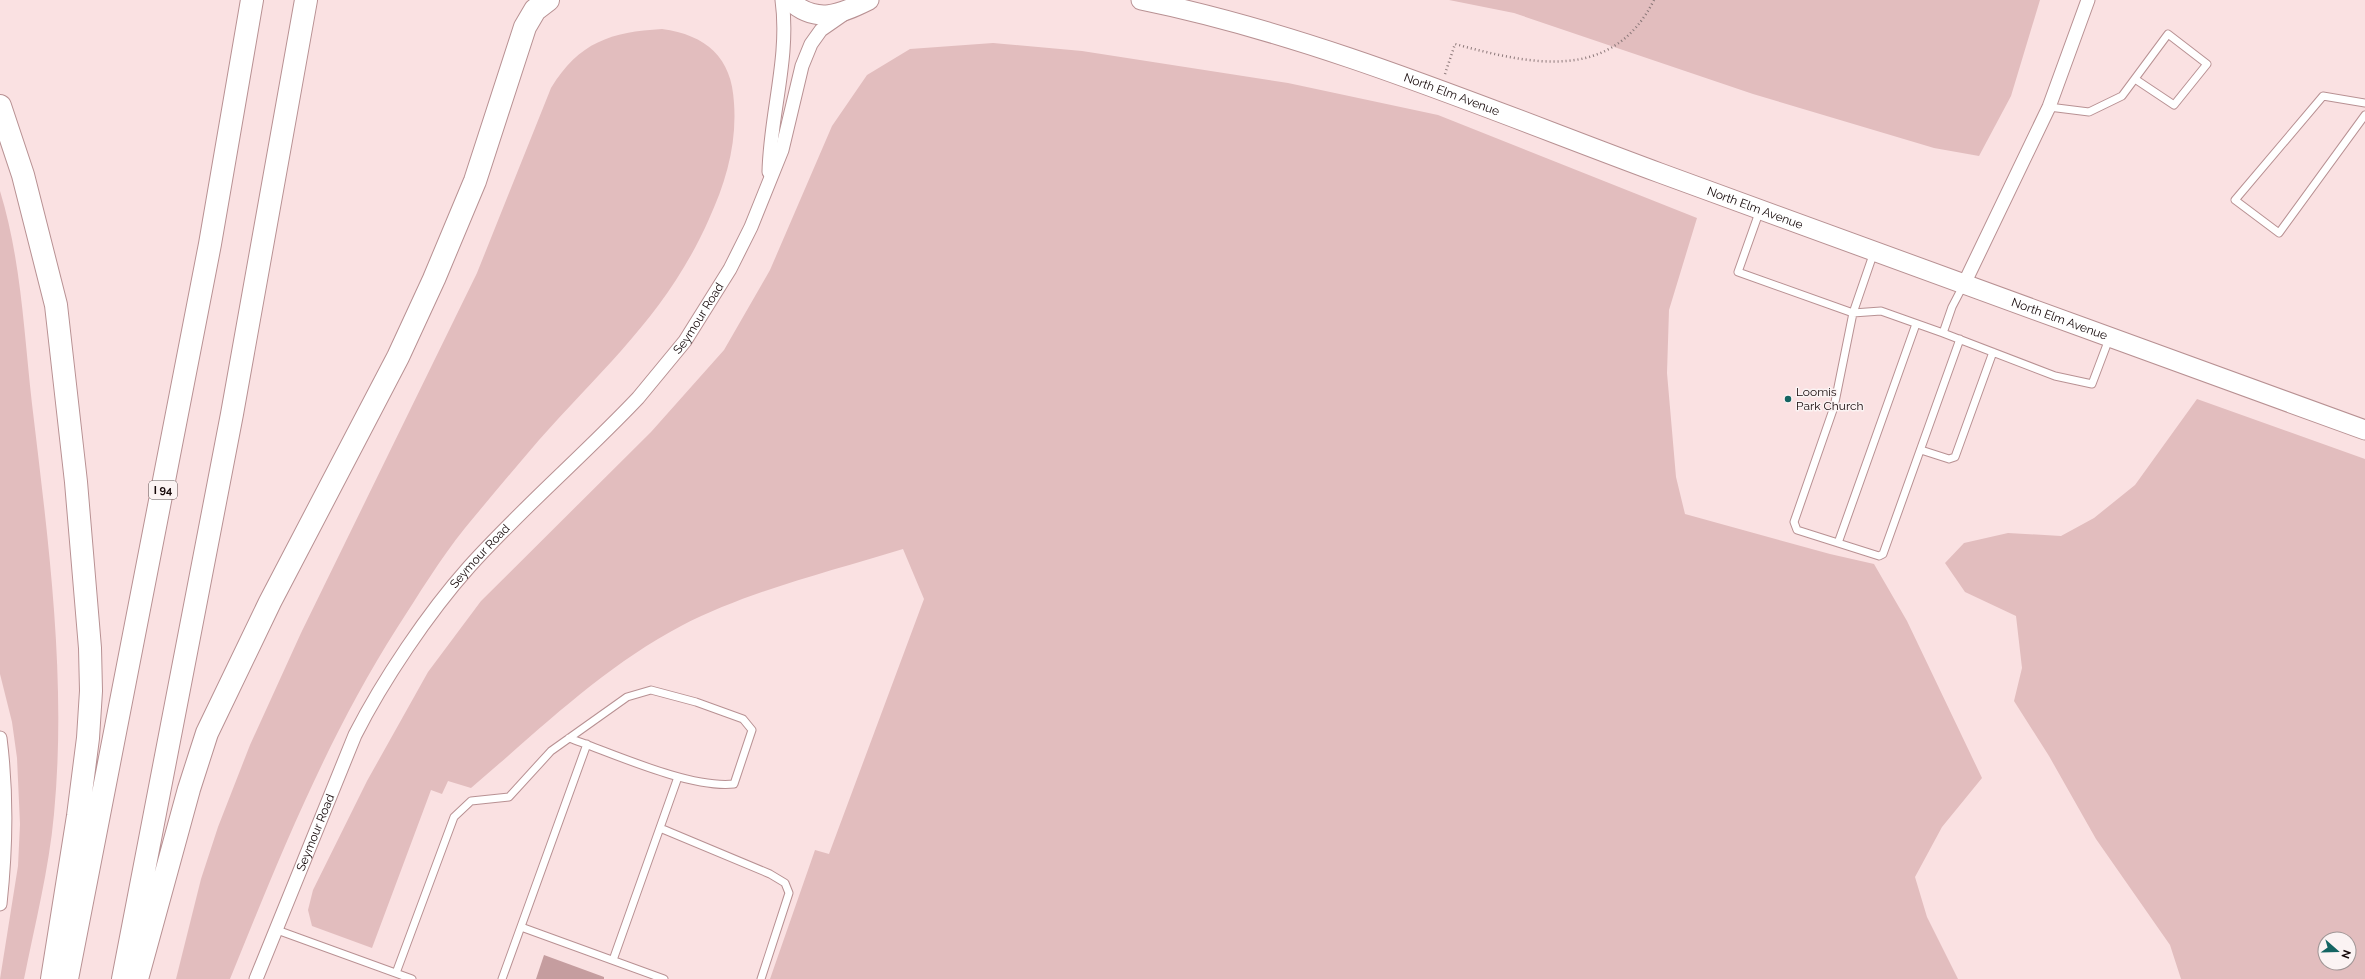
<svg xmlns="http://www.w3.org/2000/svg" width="2365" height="979" viewBox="0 0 2365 979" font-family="Raleway,sans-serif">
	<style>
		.green { fill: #e2bdbe; fill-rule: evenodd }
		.building { fill: #c59d9f }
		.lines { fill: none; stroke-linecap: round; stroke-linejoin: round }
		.lane-casing { stroke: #b89193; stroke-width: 9 }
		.street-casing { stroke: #b89193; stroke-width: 15 }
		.secondary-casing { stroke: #b89193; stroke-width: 21 }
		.highway-casing { stroke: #b89193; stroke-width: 24 }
		.path { stroke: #8b7879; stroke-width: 2.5; stroke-dasharray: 1 3; stroke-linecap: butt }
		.lane { stroke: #fff; stroke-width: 7 }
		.street { stroke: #fff; stroke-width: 13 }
		.secondary { stroke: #fff; stroke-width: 19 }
		.highway { stroke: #fff; stroke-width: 22 }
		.poi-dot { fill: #146462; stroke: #fbf3f3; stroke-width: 1.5 }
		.labels { text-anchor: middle; stroke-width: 3; stroke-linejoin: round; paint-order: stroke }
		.shield { fill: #fbf3f3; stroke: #5a4e4f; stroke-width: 1 }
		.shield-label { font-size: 11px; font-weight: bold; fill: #150809 }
		.street-label { font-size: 12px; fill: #150809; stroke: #fbf3f3 }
		.poi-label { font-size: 12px; fill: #150809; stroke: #fbf3f3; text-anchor: start }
	</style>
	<rect width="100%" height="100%" fill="#fae1e2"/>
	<!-- green -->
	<path class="green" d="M1449 0H2040L2011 96 1979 156 1934 148 1753 94 1514 13Z
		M662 29C706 35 732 57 734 103 737 144 726 182 709 219 668 312 605 366 539 440 514 469 489 499 465 528 440 559 419 594 397 628 327 738 279 858 230 979H176L201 879 218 827 250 745 301 633 477 273 551 88C579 42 611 32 662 29Z
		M993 43 1082 51 1288 83 1438 115 1697 218 1669 310 1667 373 1676 477 1685 514 1830 554 1874 564 1907 621 1982 778 1942 827 1915 877 1927 917 1958 979H770L815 850 829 854 924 599 903 549C829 572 751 590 681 626 603 667 538 731 471 788L448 781 442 794 431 790 372 948 312 926 308 910 313 890 367 781 428 672 481 601 651 432 724 350 770 270 832 126 867 75 910 49Z
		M0 191C21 259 24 333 32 404 48 539 67 677 54 814 49 869 35 924 24 979H0L18 866 20 824 17 758 12 722 0 674Z
		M2197 399 2365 459V979H2181L2170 945 2096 839 2049 756 2014 701 2022 668 2016 616 1965 592 1945 563 1964 543 2008 533 2061 536 2094 518 2135 485ZM2325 939H2349V963H2325Z"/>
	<!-- building -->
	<path class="building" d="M544 955 604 977V979H536Z"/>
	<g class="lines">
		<!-- lane casing -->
		<g class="lane-casing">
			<path id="lane" d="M2365 103 2323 96 2235 200 2279 233 2365 115
				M2049 107 2089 112 2122 96 2168 34 2207 64 2174 105 2135 79
				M1760 210 1738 272 1853 313 1874 252
				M1943 333 2055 376 2092 384 2109 339
				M1960 339 1883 554 1879 556 1797 530 1794 522 1834 407 1853 313 1881 311 1943 333 1952 307 1964 284
				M1921 450 1949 459 1955 457 1993 352
				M1838 543 1916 324
				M660 828 770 874 785 883 789 893 761 979
				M521 927 664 979
				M277 930 412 979
				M613 960 678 777
				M396 973 454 817 471 801 509 797 551 751 627 697 651 690 696 702 743 719 752 730 734 784C690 789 612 753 569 738
				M502 979 587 744"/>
		</g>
		<!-- street casing -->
		<g class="street-casing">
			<g id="street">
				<path d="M769 172C770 115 790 57 782 0"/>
				<path d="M1964 284 2049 107 2088 0"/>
				<path d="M0 738C7 793 6 849 0 904"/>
				<path id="s1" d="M256 979 355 735C383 680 428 613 469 567 522 508 583 456 638 398L685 341 730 269 751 227 782 150 802 66 811 44 821 30 844 14"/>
			</g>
		</g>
		<!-- secondary casing -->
		<g class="secondary-casing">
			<g id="secondary">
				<path d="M789 0C816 25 841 14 869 0"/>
				<path id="s2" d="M1141 0C1318 36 1492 111 1660 173 1895 260 2130 344 2365 430"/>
			</g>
		</g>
		<!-- highway casing -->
		<g class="highway-casing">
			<path id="highway" d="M0 106 23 175 56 305 76 482 90 648 91 691 88 738 78 816 52 979
				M67 979 210 244 252 0
				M123 979 232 414 306 0
				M137 979 189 789 207 733 270 602 398 357 434 279 475 181 525 27 535 10 548 0"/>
		</g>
		<!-- path -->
		<path class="path" d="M1445 74 1455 44C1529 64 1612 84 1654 0"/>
		<!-- lane -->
		<use href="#lane" class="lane"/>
		<!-- street -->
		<use href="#street" class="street"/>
		<!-- secondary -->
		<use href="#secondary" class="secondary"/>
		<!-- highway -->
		<use href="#highway" class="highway"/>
	</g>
	<!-- markers -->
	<circle class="poi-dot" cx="1788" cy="399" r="4"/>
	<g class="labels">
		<!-- shield labels -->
		<rect class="shield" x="149" y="481" width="28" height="18" rx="3"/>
		<g class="shield-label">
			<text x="163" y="494">I 94</text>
		</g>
		<!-- street labels -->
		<g class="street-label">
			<text dy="4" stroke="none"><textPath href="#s2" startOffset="325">North Elm Avenue</textPath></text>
			<text dy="4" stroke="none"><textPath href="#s2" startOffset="649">North Elm Avenue</textPath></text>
			<text dy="4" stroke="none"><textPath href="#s1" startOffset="806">Seymour Road</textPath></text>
			<text dy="4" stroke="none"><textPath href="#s2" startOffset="973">North Elm Avenue</textPath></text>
			<text dy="4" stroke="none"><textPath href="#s1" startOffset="482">Seymour Road</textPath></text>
			<text dy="4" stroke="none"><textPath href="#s1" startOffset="158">Seymour Road</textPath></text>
		</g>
		<!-- poi labels -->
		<g class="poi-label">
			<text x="1796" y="396">Loomis<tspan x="1796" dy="14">Park Church</tspan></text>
		</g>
	</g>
	<!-- north arrow -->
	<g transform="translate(2337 951) rotate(110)"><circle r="19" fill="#fbf3f3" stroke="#9f9595"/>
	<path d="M0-3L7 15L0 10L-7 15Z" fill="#146462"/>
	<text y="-6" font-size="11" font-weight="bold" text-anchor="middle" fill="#150809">N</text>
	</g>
</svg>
